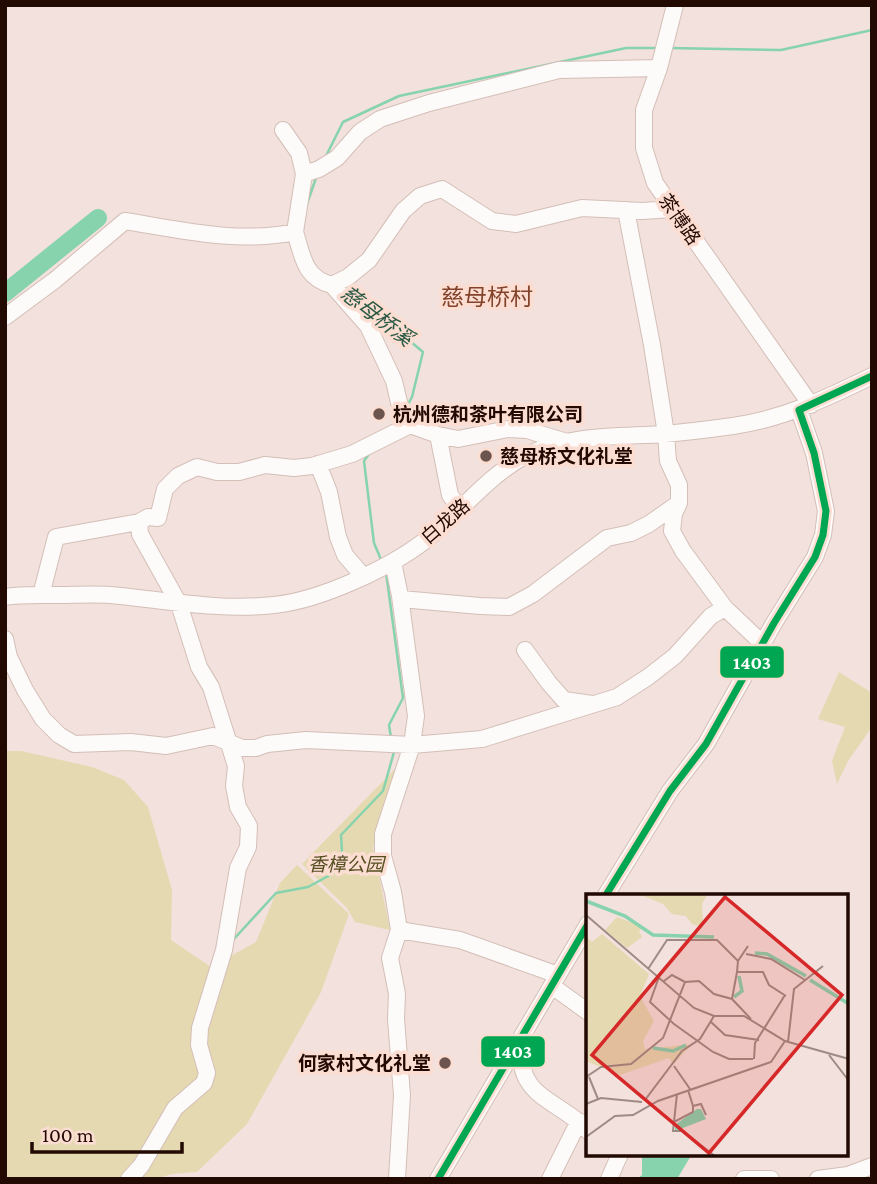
<svg xmlns="http://www.w3.org/2000/svg" width="877" height="1184" viewBox="0 0 877 1184" font-family="'Crimson Pro','Noto Sans SC',serif">
	<style>
		.green { fill: #e5d9b2 }
		.water { fill: #86d3ae }
		.lines { fill: none; stroke-linecap: round; stroke-linejoin: round }
		.stream { stroke: #86d3ae; stroke-width: 2.5 }
		.river { stroke: #86d3ae; stroke-width: 18 }
		.minor-casing { stroke: #d4bfb7; stroke-width: 18 }
		.minor { stroke: #fdfafa; stroke-width: 16 }
		.bus-1-casing { stroke: #fcddd2; stroke-width: 12 }
		.bus-1 { stroke: #00a651; stroke-width: 7 }
		.poi-dot { fill: #6b554e; stroke: #fcddd2; stroke-width: 2.5 }
		.labels { text-anchor: middle; stroke-width: 7; stroke-linejoin: round; paint-order: stroke }
		.street-label { font-size: 19px; fill: #220902; stroke: #fcddd2 }
		.poi-label { font-size: 19px; font-weight: bold; fill: #220902; stroke: #fcddd2; text-anchor: start }
		.park-label { font-size: 19px; font-style: italic; fill: #554f22; stroke: #fcddd2 }
		.water-label { font-size: 21px; font-style: italic; fill: #295843; stroke: #fcddd2 }
		.quarter-label { font-size: 23px; fill: #82432a; stroke: #fcddd2 }
		.inset-river { fill: none; stroke: #86d3ae; stroke-width: 3.5 }
		.inset-road { fill: none; stroke: #9f8b85; stroke-width: 2 }
		.view { fill: #d62828; fill-opacity: 0.15; stroke: #d62828; stroke-width: 3.5 }
		.inset-edge { fill: none; stroke: #220902; stroke-width: 3.5 }
		.line-badge { stroke: #fcddd2; stroke-width: 2.5 }
		.badge-label { font-size: 19px; text-anchor: middle; font-weight: bold; fill: #fff }
	</style>
	<rect width="100%" height="100%" fill="#f2e1dc"/>
	<!-- green -->
	<path class="green" d="M839 672 872 693V727L848 761 837 784 832 761 845 727 818 719Z
		M5 751H21L92 767 124 780 148 807 172 890 171 940 211 967 256 942 280 883 297 865 349 914 321 992 247 1124 197 1172 172 1174 155 1179H5Z
		M398 766 373 847 390 930 355 922 347 908 302 864Z"/>
	<!-- water -->
	<path class="water" d="M642 1154H692L677 1179H637L642 1175Z"/>
	<g class="lines">
		<!-- stream -->
		<path class="stream" d="M669 48 781 50 872 30
			M326 156 343 122 399 96 626 48H659
			M307 204 316 178
			M350 295 373 310 423 352 412 397 406 408
			M369 454 364 461 374 543 382 562
			M386 572 403 698 389 725 391 738
			M233 940 276 893 308 887 343 868 341 835 383 791 394 752"/>
		<!-- river -->
		<path class="river" d="M5 293 98 218"/>
		<!-- minor casing -->
		<g class="minor-casing">
			<path id="minor" d="M675 5 659 68 644 110V148L655 183 811 405
				M304 174 319 169 337 158 360 132 380 119 429 103 559 70 659 68
				M626 210 652 345 666 434 668 461 679 485V503L674 514 672 531 683 551 725 608 763 644
				M295 232C303 257 304 278 332 285L348 277 369 260 403 211 420 196 442 189 492 221 516 224 582 208 643 211 672 209
				M332 285 368 326 394 381 402 415 410 425
				M5 317 55 280 125 221C181 230 239 244 295 232L304 174 299 153 283 130
				M438 435 450 495 460 509
				M318 464 329 492 338 537 345 555 363 576
				M393 562 400 596 416 716 412 745 383 834V856L393 892 399 930 390 958 397 994 396 1019 402 1095 397 1179
				M41 595 56 537 139 522
				M5 597C21 594 41 595 57 595 75 595 93 594 110 595 165 600 219 611 274 605 322 600 395 566 432 535 463 509 489 475 525 456 567 434 618 437 665 434 687 432 711 429 733 426 783 419 827 398 872 376
				M401 599 480 606 509 607 533 594 607 538 631 533 649 524 679 503
				M5 639 9 657 25 690 43 719 59 735 74 744 131 742 166 746 213 736 242 748H256L267 744 306 740 412 745 482 739 617 697 648 677 675 656 711 616 725 608
				M525 650 549 683 564 700 592 704
				M606 895 670 791 706 744 774 623 815 557 823 535 826 511 814 453 799 410
				M399 930 460 940 558 975
				M552 986 588 1012
				M518 1043C521 1055 521 1071 528 1081 539 1101 573 1112 588 1131
				M129 1179 141 1166 175 1108 204 1083 207 1073 199 1045 200 1028 224 950 238 868 248 847 249 826 238 807 234 786 236 766 211 687 199 667 179 604 140 534 139 522 148 517 158 518 165 489 178 476 197 467 217 472H239L265 465 294 468 312 466 352 454 410 425 438 435 458 439 508 429 527 430 567 442
				M438 1179 588 924
				M550 1179 576 1127 581 1122
				M609 1179 620 1154
				M744 1179H771
				M818 1179 848 1175 872 1166"/>
		</g>
		<!-- minor -->
		<use href="#minor" class="minor"/>
		<!-- bus-1 casing -->
		<g class="bus-1-casing">
			<path id="bus-1" d="M799 410 872 376
				M606 895 670 791 706 744 774 623 815 557 823 535 826 511 814 453 799 410
				M438 1179 588 924"/>
		</g>
		<!-- bus-1 -->
		<use href="#bus-1" class="bus-1"/>
	</g>
	<!-- markers -->
	<g class="poi-dot">
		<circle cx="379" cy="414" r="7"/>
		<circle cx="486" cy="456" r="7"/>
		<circle cx="445" cy="1063" r="7"/>
	</g>
	<g class="labels">
		<!-- street labels -->
		<g class="street-label">
			<text transform="translate(680 219) rotate(55)" y="7">茶博路</text>
			<text transform="translate(445 521) rotate(-41)" y="7">白龙路</text>
		</g>
		<!-- poi labels -->
		<g class="poi-label">
			<text x="393" y="421">杭州德和茶叶有限公司</text>
			<text x="500" y="463">慈母桥文化礼堂</text>
			<text x="431" y="1070" text-anchor="end">何家村文化礼堂</text>
		</g>
		<!-- park labels -->
		<g class="park-label">
			<text x="346" y="871">香樟公园</text>
		</g>
		<!-- water labels -->
		<g class="water-label">
			<text transform="translate(377 316) rotate(37)" y="7">慈母桥溪</text>
		</g>
		<!-- quarter labels -->
		<g class="quarter-label">
			<text x="487" y="305">慈母桥村</text>
		</g>
	</g>
	<!-- overview -->
	<g transform="translate(586 894)">
		<rect width="262" height="262" fill="#f2e1dc"/>
		<path d="M55 1H121L116 10 117 27 114 32 106 30 100 22 86 20 77 10ZM31 23 57 33 53 37 56 43 41 54 19 36ZM16 40 63 80 54 102 68 127 57 147 59 155 106 150 87 171 83 164 34 181 0 167V42L6 48Z" fill="#e5d9b2"/>
		<path d="M111 215H115L120 225 89 237V231Z" fill="#86d3ae"/>
		<path class="inset-river" d="M0 7 39 22 67 41 128 43M169 59 181 60 220 82M224 86 263 110M148 103 156 97 153 82M67 154 87 157 100 151"/>
		<path class="inset-road" d="M0 21 108 114 128 122H158L199 147 263 165M160 60 185 65 219 86M152 67 151 78H177L183 91 200 102M62 75 81 46H131L152 67 162 52M73 83 64 108 88 130 127 158 143 165H167M78 87 86 81 99 88M146 105 151 78M125 128 139 141 173 146M202 148 208 95 237 72M243 161 263 187M168 165 169 149 199 101M88 172 104 195M0 183 15 173 45 170 77 144 99 88 113 87 128 100 146 105 165 125M3 183 12 205M102 196 107 212 115 210 120 221M91 200 87 237H96L129 262M59 206 96 157 114 145 128 122M0 210 15 204 56 208M88 228 107 218V212M0 243 29 222 47 221 72 207 185 168 199 147"/>
		<path class="view" d="M139 3 256 101 123 259 6 161Z"/>
		<rect width="262" height="262" class="inset-edge"/>
	</g>
	<g class="line-badge">
		<rect x="719" y="645" width="66" height="34" rx="7" fill="#00a651"/>
		<rect x="480" y="1035" width="66" height="33" rx="7" fill="#00a651"/>
	</g>
	<g class="badge-label">
		<text x="752" y="669">1403</text>
		<text x="513" y="1058">1403</text>
	</g>
	<!-- border -->
	<rect width="877" height="1184" fill="none" stroke="#220902" stroke-width="14"/>
	<!-- scale -->
	<path d="M32 1142v10h150v-10" fill="none" stroke="#220902" stroke-width="3.5"/>
	<text x="42" y="1142" font-size="21" fill="#220902" stroke="#fcddd2" stroke-width="5" paint-order="stroke">100 m</text>
</svg>
